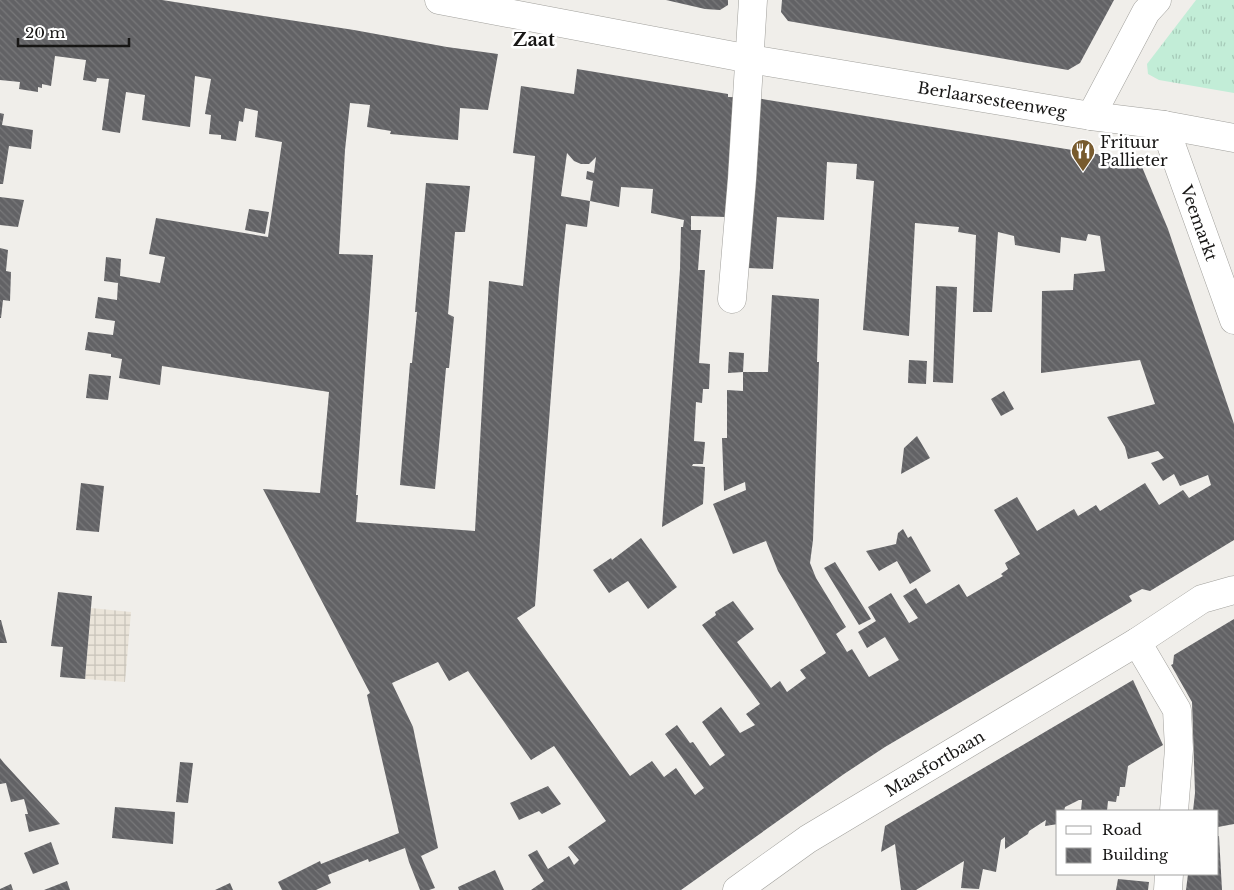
<svg xmlns="http://www.w3.org/2000/svg" width="1234" height="890" viewBox="0 0 1234 890" font-family="'Libre Baskerville',serif">
	<style>
		.industrial { fill: url(#industrial-grid) }
		.grass { fill: url(#grass-tufts) }
		.building { fill: url(#building-back-hatch); fill-rule: evenodd }
		.lines { fill: none; stroke-linecap: round; stroke-linejoin: round }
		.minor-casing { stroke: #a1a09c; stroke-width: 29 }
		.minor { stroke: #fff; stroke-width: 28 }
		.labels { text-anchor: middle; stroke-width: 5; stroke-linejoin: round; paint-order: stroke }
		.street-label { font-size: 16px; fill: #171615; stroke: #fff }
		.poi-label { font-size: 16px; fill: #171615; stroke: #fff; text-anchor: start }
		.neighbourhood-label { font-size: 18px; font-weight: bold; fill: #171615; stroke: #fff }
	</style>
	<defs>
		<pattern id="industrial-grid" width="8" height="8" patternUnits="userSpaceOnUse" patternTransform="scale(1.25)"><rect width="8" height="8" fill="#eae4d9"/><path d="M0 4h8M4 0v8" fill="none" stroke="#c8c3b9"/></pattern>
		<pattern id="grass-tufts" width="24" height="20" patternUnits="userSpaceOnUse" patternTransform="scale(1.25)"><rect width="24" height="20" fill="#c2edd7"/><path d="M3 7l-1-3M5 7V3M7 7l1-3M15 17l-1-3M17 17v-4M19 17l1-3" fill="none" stroke="#a6cab8"/></pattern>
		<pattern id="building-back-hatch" width="6" height="6" patternUnits="userSpaceOnUse" patternTransform="scale(1.25)"><rect width="6" height="6" fill="#626265"/><path d="M-1 5l2 2M0 0l6 6M5-1l2 2" fill="none" stroke="#78787a"/></pattern>
	</defs>
	<rect width="100%" height="100%" fill="#f0eeea"/>
	<!-- industrial -->
	<path class="industrial" d="M91 608 131 612 125 682 85 679Z"/>
	<!-- grass -->
	<path class="grass" d="M1196 0H1234V93L1159 80 1148 74 1147 64Z"/>
	<!-- building -->
	<path class="building" d="M0 0H162L354 30 447 47 498 54 488 110 460 108 458 140 390 134 391 131 367 127 370 105 350 103 345 150 339 254 373 255 356 495H358L356 522 475 531 489 281 523 286 535 156 513 153 521 86 574 94 577 69 728 94V97L756 98 1133 160 1142 167 1168 229 1234 424V540L1150 591 1142 589 1129 596 1132 601 1129 603 885 747 844 774 681 890H531L544 881 528 855 537 850 548 869 569 856 574 865 579 860 568 847 606 821 554 746 531 760 468 671 449 681 438 662 392 683 413 727 438 848 421 856 435 888 429 890H420L409 862 405 848 369 862 368 859 328 875 331 883 316 890H282L278 882 320 861 321 864 399 833 367 695 370 693 263 489 320 493 329 392 162 366 160 385 119 378 122 359 111 357V354L85 350 88 332 113 335 115 321 95 318 98 297 117 300 118 283 104 281 106 257 121 259 120 276 160 283 165 257 149 254 156 218 268 237 282 142 255 137 258 111 245 108 243 122 239 121 236 141 221 139V135L209 134 211 115 205 114 211 79 195 76 190 127 142 120 145 95 126 92 120 133 102 130 109 79 97 78 96 82 83 80 86 60 55 56 51 86 42 84V88L38 87V92L19 89 20 82 0 80ZM567 153 574 161 581 164H589L596 157 594 173 587 171 586 179 593 181 590 201 619 207 621 187 653 189 651 213 684 220 683 227H681L680 269 662 527 703 504 705 467 692 466 693 464H703L705 442 694 441 696 402 702 403 703 389H709L710 364 699 363 705 270H698L701 230H691V216L726 217 748 268 773 269 777 217 824 220 827 162 857 164 856 179 874 181 863 330 909 336 915 223 959 227 958 232 976 235 973 312H992L998 232 1014 236 1015 245 1060 253 1061 237 1086 241 1088 234 1100 236 1105 271 1074 274 1073 290 1042 291 1041 373 1140 360 1155 404 1107 417 1125 447 1128 459 1158 451 1164 458 1151 463 1163 481 1174 474 1180 486 1208 475 1211 485 1189 498 1183 490 1159 505 1145 483 1100 511 1096 505 1078 516 1074 509 1037 531 1017 497 994 510 1020 554 1005 563 1008 569 1001 574 1003 576 967 597 959 584 926 604 916 588 903 596 918 618 909 623 891 593 868 607 876 621 858 632 867 648 885 637 899 660 869 677 852 649 847 652 836 634 846 627 816 578 810 563 813 540 819 362H817L819 299 772 295 768 372H743L744 353 729 352 728 373 743 372V391L727 390V438H722L724 491 745 482 746 490 713 504 733 554 766 541 778 571 826 653 800 670 806 678 787 692 780 681 771 688 737 642 754 629 733 601 715 612 716 615 702 625 760 704 746 714 755 725 740 733 721 707 702 722 725 755 710 766 693 742 690 743 677 725 665 734 704 788 695 795 676 768 664 777 652 761 630 776 517 618 535 606 559 289 566 224 587 227 590 201 561 196Z
		M666 0H728V5L720 10 705 9Z
		M782 0H1114L1080 63 1068 70 788 21 781 12Z
		M0 113 4 114 2 125 33 130 31 149 9 146 3 184H0Z
		M426 183 470 186 465 232H455L448 314 454 317 449 368H446L435 489 400 485 410 363H412L417 312H415Z
		M0 197 24 200 18 227 0 225Z
		M249 209 269 212 265 234 245 230Z
		M0 248 8 250 6 271 11 272 10 301 3 300 1 318H0Z
		M936 286 957 287 953 383 933 382Z
		M909 360 927 361 926 384 908 383Z
		M89 374 111 376 108 400 86 398Z
		M1004 391 1014 409 1001 416 991 399Z
		M917 436 930 458 901 474 904 448Z
		M81 483 104 486 99 532 76 530Z
		M903 529 908 538 911 536 931 571 910 584 897 561 879 571 866 551 896 544 898 533Z
		M641 538 677 587 648 609 628 581 609 593 593 570 611 558 612 560Z
		M835 562 871 619 859 625 824 568Z
		M58 592 92 596 85 679 60 677 63 647 51 646Z
		M1234 619V824L1218 827V811H1193L1195 793 1192 702 1171 665 1173 664 1174 655Z
		M0 620H1L7 643H0Z
		M1133 680 1163 745 1128 766 1125 787H1120L1119 796H1117L1116 802 1108 801 1107 811H1081L1082 800H1079L1065 807 1064 811H1058V824L1045 826 1046 820 1029 831 1028 834 1005 849V837L1001 840 996 872 983 869 979 889 961 888 964 861 916 890H901L895 844 881 852 885 826Z
		M0 758 4 763 60 824 29 832 25 814H28L24 799 11 802 6 783 0 784Z
		M180 762 193 763 188 803 176 802Z
		M548 786 561 804 542 814 539 811 519 820 510 803Z
		M115 807 175 812 173 844 112 838Z
		M1218 836H1219L1222 890H1186L1188 874H1218Z
		M51 842 59 864 33 874 24 853Z
		M495 870 504 890H459L458 887Z
		M1118 879 1149 882 1148 890H1116Z
		M67 881 70 890H44Z
		M230 883 233 890H215Z
		M11 884 13 890H0V889Z"/>
	<g class="lines">
		<!-- minor casing -->
		<g class="minor-casing">
			<g id="minor">
				<path id="s1" d="M439 0 750 59 1091 116 1164 125 1234 138"/>
				<path d="M1091 116 1146 12 1157 0"/>
				<path id="s2" d="M1164 125 1234 320"/>
				<path d="M732 299 742 179 753 0"/>
				<path d="M1137 642 1177 710 1179 749 1174 811"/>
				<path id="s3" d="M737 890 808 839 1137 642 1202 599 1234 590"/>
				<path d="M1168 890 1169 874"/>
			</g>
		</g>
		<!-- minor -->
		<use href="#minor" class="minor"/>
	</g>
	<!-- icons -->
	<defs>
		<g id="restaurant-pin" transform="scale(1.25)"><path d="M0 17L-7.5 6A9.5 9.5 0 1 1 7.5 6Z" fill="#785b2e" stroke="#fff"/><path d="M-5-6h1v4h1v-4h1v4h1v-4h1v5L-1.5 .5V6h-2V.5L-5-1ZM5-6V6H3V1.5H1.5Q1.5-4 5-6Z" fill="#fff"/></g>
	</defs>
	<g fill-rule="evenodd">
		<use href="#restaurant-pin" x="1083" y="151"/>
	</g>
	<g class="labels">
		<!-- street labels -->
		<g class="street-label">
			<text dy="6" stroke="none"><textPath href="#s1" startOffset="562">Berlaarsesteenweg</textPath></text>
			<text dy="6" stroke="none"><textPath href="#s2" startOffset="104">Veemarkt</textPath></text>
			<text dy="6" stroke="none"><textPath href="#s3" startOffset="235">Maasfortbaan</textPath></text>
		</g>
		<!-- poi labels -->
		<g class="poi-label">
			<text x="1100" y="148">Frituur<tspan x="1100" dy="18">Pallieter</tspan></text>
		</g>
		<!-- neighbourhood labels -->
		<g class="neighbourhood-label">
			<text x="534" y="46">Zaat</text>
		</g>
	</g>
	<!-- legend -->
	<rect x="1056" y="810" width="162" height="65" fill="#ffffff" stroke="#a2a2a1"/>
	<rect x="1066" y="826" width="25" height="8" fill="#ffffff" stroke="#a2a2a1"/>
	<text x="1102" y="835" font-size="15" fill="#171615">Road</text>
	<rect x="1066" y="848" width="25" height="15" fill="url(#building-back-hatch)" stroke="#a2a2a1"/>
	<text x="1102" y="860" font-size="15" fill="#171615">Building</text>
	<!-- scale -->
	<path d="M18 38v8h111v-8" fill="none" stroke="#171615" stroke-width="2.5"/>
	<text x="25" y="38" font-size="15" fill="#171615" stroke="#ffffff" stroke-width="4" paint-order="stroke">20 m</text>
</svg>
